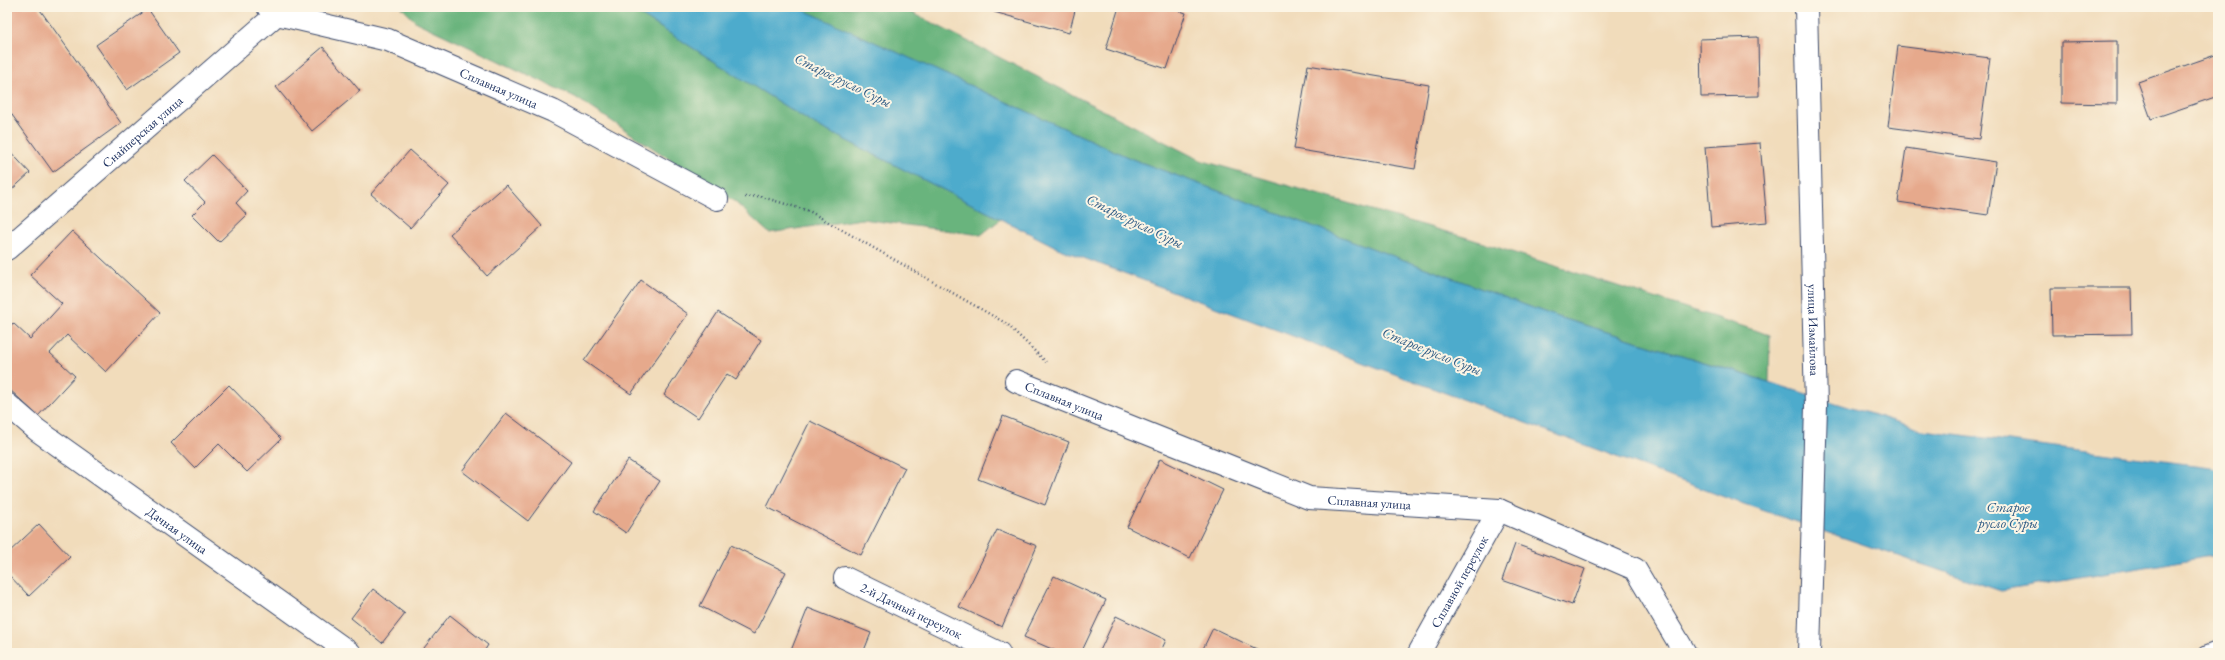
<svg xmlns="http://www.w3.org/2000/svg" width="2225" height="660" viewBox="0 0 2225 660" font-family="'EB Garamond',serif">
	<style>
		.forest { fill: #69b47d; stroke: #42726e }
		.water { fill: #4dabcc; stroke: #346d95 }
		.building { fill: #e6a98c }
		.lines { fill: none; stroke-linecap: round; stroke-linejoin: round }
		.service-casing { stroke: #3b496c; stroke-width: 15 }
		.minor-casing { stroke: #3b496c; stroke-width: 24 }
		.secondary-casing { stroke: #3b496c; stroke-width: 24 }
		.path { stroke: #3b496c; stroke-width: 2.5; stroke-dasharray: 1 3; stroke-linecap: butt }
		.service { stroke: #fff; stroke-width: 13 }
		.minor { stroke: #fff; stroke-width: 22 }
		.secondary { stroke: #fff; stroke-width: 22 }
		.labels { text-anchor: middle; stroke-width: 4; stroke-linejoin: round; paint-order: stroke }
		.street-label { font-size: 13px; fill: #1b2f5e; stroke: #fcf5e5 }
		.water-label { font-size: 14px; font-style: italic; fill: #2c5a84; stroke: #fcf5e5 }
	</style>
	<rect width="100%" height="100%" fill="#fcf5e5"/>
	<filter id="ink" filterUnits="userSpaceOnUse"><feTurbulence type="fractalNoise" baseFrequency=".025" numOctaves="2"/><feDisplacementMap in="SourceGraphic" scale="8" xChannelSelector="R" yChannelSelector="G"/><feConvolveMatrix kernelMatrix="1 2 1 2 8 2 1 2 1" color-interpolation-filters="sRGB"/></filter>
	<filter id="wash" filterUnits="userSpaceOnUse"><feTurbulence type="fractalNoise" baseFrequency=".012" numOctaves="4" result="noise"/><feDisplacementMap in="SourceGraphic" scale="16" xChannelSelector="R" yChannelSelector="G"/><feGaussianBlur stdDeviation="0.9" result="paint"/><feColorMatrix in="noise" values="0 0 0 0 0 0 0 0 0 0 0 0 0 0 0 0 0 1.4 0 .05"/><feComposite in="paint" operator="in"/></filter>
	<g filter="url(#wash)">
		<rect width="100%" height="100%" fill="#f1dcbb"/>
		<!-- forest -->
		<path class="forest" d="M401 7H628L812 123 1001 219 981 235 862 219 769 233 735 202 575 97 416 22Z
			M797 7H901L1200 160 1471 239 1770 335 1769 382 1552 315 1132 159Z"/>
		<!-- water -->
		<path class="water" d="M628 7H797L1132 159 1552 315 1923 430 2218 468V555L2001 591 1732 500 1062 250 812 123Z"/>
		<g id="blocks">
			<!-- building -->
			<path class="building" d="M14 7H38L121 123 53 172 7 108V12Z
				M996 7H1076L1069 33 994 12Z
				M1119 7H1167L1186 13 1167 69 1106 49Z
				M148 9 179 53 127 90 96 45Z
				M1758 37 1759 96 1701 97 1700 39Z
				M2117 41V104L2061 103V42Z
				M1898 46 1990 58 1979 139 1888 127Z
				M323 47 360 91 312 131 276 87Z
				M2218 54V96L2151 119 2138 82Z
				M1308 65 1429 85 1415 169 1294 149Z
				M1760 143 1767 222 1711 227 1705 147Z
				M7 148 30 173 7 194Z
				M1906 148 1996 162 1988 215 1898 202Z
				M410 150 449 185 410 228 371 194Z
				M212 155 247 191 236 203 247 215 219 242 192 215 205 202 185 181Z
				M506 185 542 226 487 276 450 234Z
				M72 231 160 313 106 372 67 335 50 353 75 376 38 416 7 387V330L13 323 30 339 62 304 30 275Z
				M641 280 688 314 631 394 584 361Z
				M2051 288H2131L2132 334 2052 335Z
				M718 312 761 340 736 380 727 374 698 418 664 395Z
				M229 385 281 439 247 472 219 444 195 468 171 443Z
				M506 413 571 462 528 521 462 471Z
				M1003 416 1069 442 1045 505 978 479Z
				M810 421 905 468 861 555 767 507Z
				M1160 459 1223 490 1190 558 1127 527Z
				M628 460 660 481 626 533 594 511Z
				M39 524 70 557 29 596 7 573V554Z
				M997 530 1037 546 1002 627 959 607Z
				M1515 544 1585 569 1572 605 1502 580Z
				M731 545 786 572 754 634 700 606Z
				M1054 576 1106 600 1081 653H1061L1024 637Z
				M373 589 405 614 382 643 351 618Z
				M808 608 871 633 863 653H790Z
				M450 615 488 645 483 653H420Z
				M1116 616 1166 640 1160 653H1099Z
				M1213 628 1265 653H1201Z"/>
		</g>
	</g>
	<g filter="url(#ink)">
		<use href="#blocks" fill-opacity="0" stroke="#3b496c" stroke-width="1"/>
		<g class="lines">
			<!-- service casing -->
			<g class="service-casing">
				<path id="service" d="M2205 653 2218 648"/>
			</g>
			<!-- minor casing -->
			<g class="minor-casing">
				<g id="minor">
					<path id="s1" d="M268 7 277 14 388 40 553 111 717 199"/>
					<path id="s2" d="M7 249 277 14"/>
					<path id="s3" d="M1016 381 1309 498 1499 510 1635 569 1685 653"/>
					<path id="s4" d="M7 404 37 430 350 653"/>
					<path id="s5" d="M845 578 999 653"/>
					<path id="s6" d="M1419 653 1499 510"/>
				</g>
			</g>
			<!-- secondary casing -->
			<g class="secondary-casing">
				<g id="secondary">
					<path id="s7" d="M1806 7 1816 406 1809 653"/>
				</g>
			</g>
			<!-- path -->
			<path class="path" d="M745 197 759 196 809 211 1007 324 1046 362"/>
			<!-- service -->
			<use href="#service" class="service"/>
			<!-- minor -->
			<use href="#minor" class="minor"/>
			<!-- secondary -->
			<use href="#secondary" class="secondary"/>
		</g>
	</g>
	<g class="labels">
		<!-- street labels -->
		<g class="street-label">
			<text dy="5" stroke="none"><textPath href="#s1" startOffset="246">Сплавная улица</textPath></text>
			<text dy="5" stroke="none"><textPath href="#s2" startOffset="179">Снайперская улица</textPath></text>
			<text dy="5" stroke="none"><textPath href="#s7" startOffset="323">улица Измайлова</textPath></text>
			<text dy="5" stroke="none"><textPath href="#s3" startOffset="52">Сплавная улица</textPath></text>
			<text dy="5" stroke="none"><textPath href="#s3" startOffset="376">Сплавная улица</textPath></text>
			<text dy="5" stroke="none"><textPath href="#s4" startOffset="212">Дачная улица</textPath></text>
			<text dy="5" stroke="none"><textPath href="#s6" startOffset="82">Сплавной переулок</textPath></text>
			<text dy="5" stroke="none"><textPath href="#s5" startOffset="74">2-й Дачный переулок</textPath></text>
		</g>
		<!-- water labels -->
		<g class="water-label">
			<text transform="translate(843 80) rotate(26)" y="5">Старое русло Суры</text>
			<text transform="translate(1135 221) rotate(26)" y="5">Старое русло Суры</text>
			<text transform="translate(1432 351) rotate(22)" y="5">Старое русло Суры</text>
			<text x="2008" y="512">Старое<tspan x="2008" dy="16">русло Суры</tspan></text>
		</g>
	</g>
	<!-- margin -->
	<rect width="2225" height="660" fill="none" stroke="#fcf5e5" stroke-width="24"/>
</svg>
